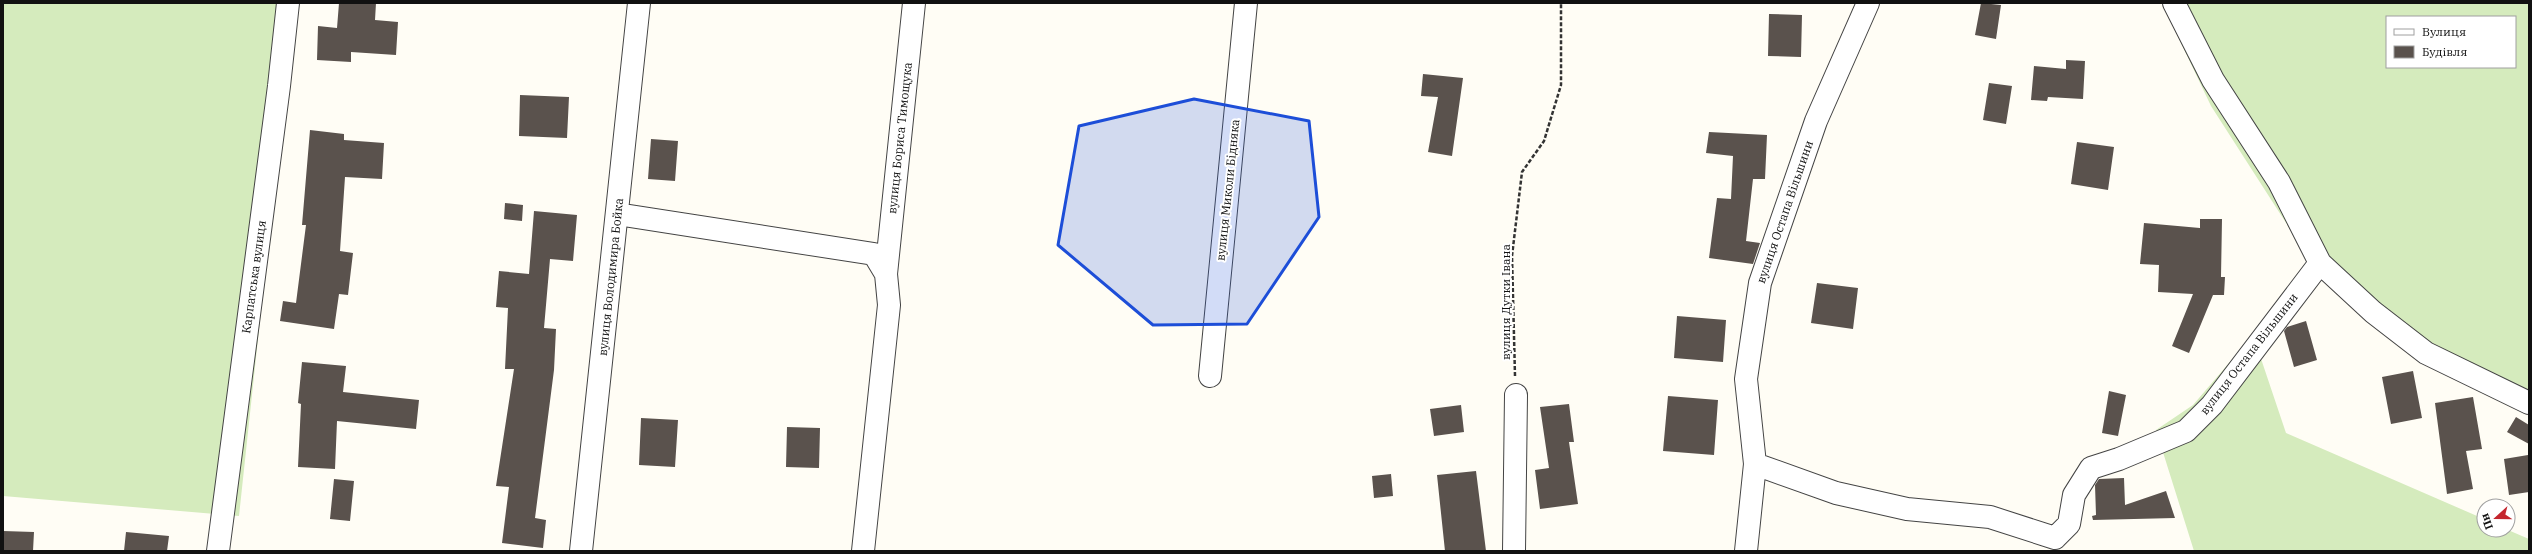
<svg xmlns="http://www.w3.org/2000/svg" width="2532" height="554" viewBox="0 0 2532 554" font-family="'IBM Plex Serif',serif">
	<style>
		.grass { fill: #d5ebbd; fill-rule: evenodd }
		.building { fill: #5a524d }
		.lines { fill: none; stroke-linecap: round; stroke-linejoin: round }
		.street-casing { stroke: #444; stroke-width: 24 }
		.path { stroke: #333; stroke-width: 2.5; stroke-dasharray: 4 2; stroke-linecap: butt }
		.street { stroke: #fff; stroke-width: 22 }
		.marked { fill: #1d4ed8; fill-opacity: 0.2; stroke: #1d4ed8; stroke-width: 3; stroke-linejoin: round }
		.labels { text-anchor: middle; stroke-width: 4; stroke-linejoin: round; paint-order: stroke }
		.street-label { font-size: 12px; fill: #111; stroke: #fff }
	</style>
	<rect width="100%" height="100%" fill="#fffdf5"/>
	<!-- grass -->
	<path class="grass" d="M3 3H294L239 516 3 496Z
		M2162 3H2529V406L2482 390 2295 237 2211 106ZM2387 17H2515V67H2387Z
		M2253 335 2286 433 2484 519V530H2508L2529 539V551H2194L2156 430 2193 405Z"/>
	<!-- building -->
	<path class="building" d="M339 3H376L375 20 398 22 396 55 351 52V62L317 60 318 26 337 28Z
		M1981 3 2001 5 1996 39 1975 35Z
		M1769 14 1802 15 1801 57 1768 56Z
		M2066 60 2085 61 2083 99 2048 97 2047 101 2031 100 2034 66 2066 69Z
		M1423 74 1463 78 1452 156 1428 152 1438 97 1421 96Z
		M1989 83 2012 86 2006 124 1983 120Z
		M520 95 569 97 567 138 519 136Z
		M310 130 344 134V140L384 143 382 179 345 177 340 251 353 253 348 295 339 294 334 329 280 321 283 301 296 303 306 225H302Z
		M1709 132 1767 135 1765 179H1753L1746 241 1760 243 1753 264 1709 258 1717 198 1731 199 1733 156 1706 153Z
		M651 139 678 141 675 181 648 179Z
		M2077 142 2114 147 2108 190 2071 184Z
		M505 203 523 205 522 221 504 219Z
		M534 211 577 215 573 261 550 259 544 328 556 329 554 370 535 518 546 520 543 548 502 543 509 487 496 486 514 369H505L508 308 496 307 499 271 529 274Z
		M2200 219H2222L2221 277H2225L2224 295H2213L2189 353 2172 346 2193 294 2158 292 2159 265 2140 264 2144 223 2200 228Z
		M1817 283 1858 288 1853 329 1811 323Z
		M1677 316 1726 320 1723 362 1674 358Z
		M2306 321 2317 360 2294 367 2284 331 2287 327Z
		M302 362 346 366 343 392 419 400 416 429 337 421 335 469 298 467 301 404 298 403Z
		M2413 371 2422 418 2391 424 2382 377Z
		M2109 391 2126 395 2118 436 2102 433Z
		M1668 396 1718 400 1714 455 1663 451Z
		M2473 397 2482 449 2466 451 2473 489 2447 494 2435 403Z
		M1569 404 1574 442H1569L1578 504 1540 509 1535 470 1549 468 1540 407Z
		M1461 405 1464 432 1434 436 1430 409Z
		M2516 417 2529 425V444L2507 432Z
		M641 418 678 420 675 467 639 465Z
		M787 427 820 428 819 468 786 467Z
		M2528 455 2529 492 2509 495 2504 459Z
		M1476 471 1486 551H1445L1437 475Z
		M1391 474 1393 496 1374 498 1372 476Z
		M2124 478 2125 505 2166 491 2175 518 2093 520 2092 516 2096 515 2095 485 2099 479Z
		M334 479 354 481 350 521 330 519Z
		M3 531 34 532 33 551H3Z
		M126 532 169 536 167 551H124Z"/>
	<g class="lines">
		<!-- street casing -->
		<g class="street-casing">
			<path id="street" d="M2174 3 2213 80 2279 182 2320 263 2373 312 2426 353 2529 403
				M617 214 874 254 886 274 889 305 863 551
				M886 274 914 3
				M1210 376 1246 3
				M1755 464 1836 493 1907 509 1990 517 2055 538
				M2055 538 2069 524 2074 495 2091 468 2119 459 2186 431 2212 405 2320 263
				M218 551 279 86 288 3
				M581 551 639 3
				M1514 551 1516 395
				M1746 551 1755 464 1746 379 1760 283 1816 121 1868 3"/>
		</g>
		<!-- path -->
		<path class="path" d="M1515 376 1512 256 1522 172 1544 141 1561 85V3"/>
		<!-- street -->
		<use href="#street" class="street"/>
	</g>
	<!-- marked area -->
	<path class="marked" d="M1194 99 1309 121 1319 217 1247 324 1153 325 1058 245 1079 126Z"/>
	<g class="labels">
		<!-- street labels -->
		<g class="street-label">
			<text transform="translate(900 138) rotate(-84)" y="4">вулиця Бориса Тимощука</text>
			<text transform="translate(1228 190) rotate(-84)" y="4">вулиця Миколи Бідняка</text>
			<text transform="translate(1785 212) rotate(-71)" y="4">вулиця Остапа Вільшини</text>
			<text transform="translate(254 277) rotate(-82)" y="4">Карпатська вулиця</text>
			<text transform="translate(611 277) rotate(-84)" y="4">вулиця Володимира Бойка</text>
			<text transform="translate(1506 302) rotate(-90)" y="4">вулиця Дутки Івана</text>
			<text transform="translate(2249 354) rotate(-52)" y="4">вулиця Остапа Вільшини</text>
		</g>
	</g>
	<!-- border -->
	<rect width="2532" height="554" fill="none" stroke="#111111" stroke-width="8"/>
	<!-- legend -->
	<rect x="2386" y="16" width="130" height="52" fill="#ffffff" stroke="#a0a0a0"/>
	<rect x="2394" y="29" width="20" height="6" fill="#ffffff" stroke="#a0a0a0"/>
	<text x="2422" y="36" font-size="12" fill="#111111">Вулиця</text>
	<rect x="2394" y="46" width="20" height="12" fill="#5a524d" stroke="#a0a0a0"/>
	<text x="2422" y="56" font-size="12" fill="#111111">Будівля</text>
	<!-- north arrow -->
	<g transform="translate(2496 518) rotate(249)"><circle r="19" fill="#ffffff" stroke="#a0a0a0"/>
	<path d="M0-3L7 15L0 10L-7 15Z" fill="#c4262e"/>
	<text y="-6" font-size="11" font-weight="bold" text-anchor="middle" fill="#111111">Пн</text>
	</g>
</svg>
